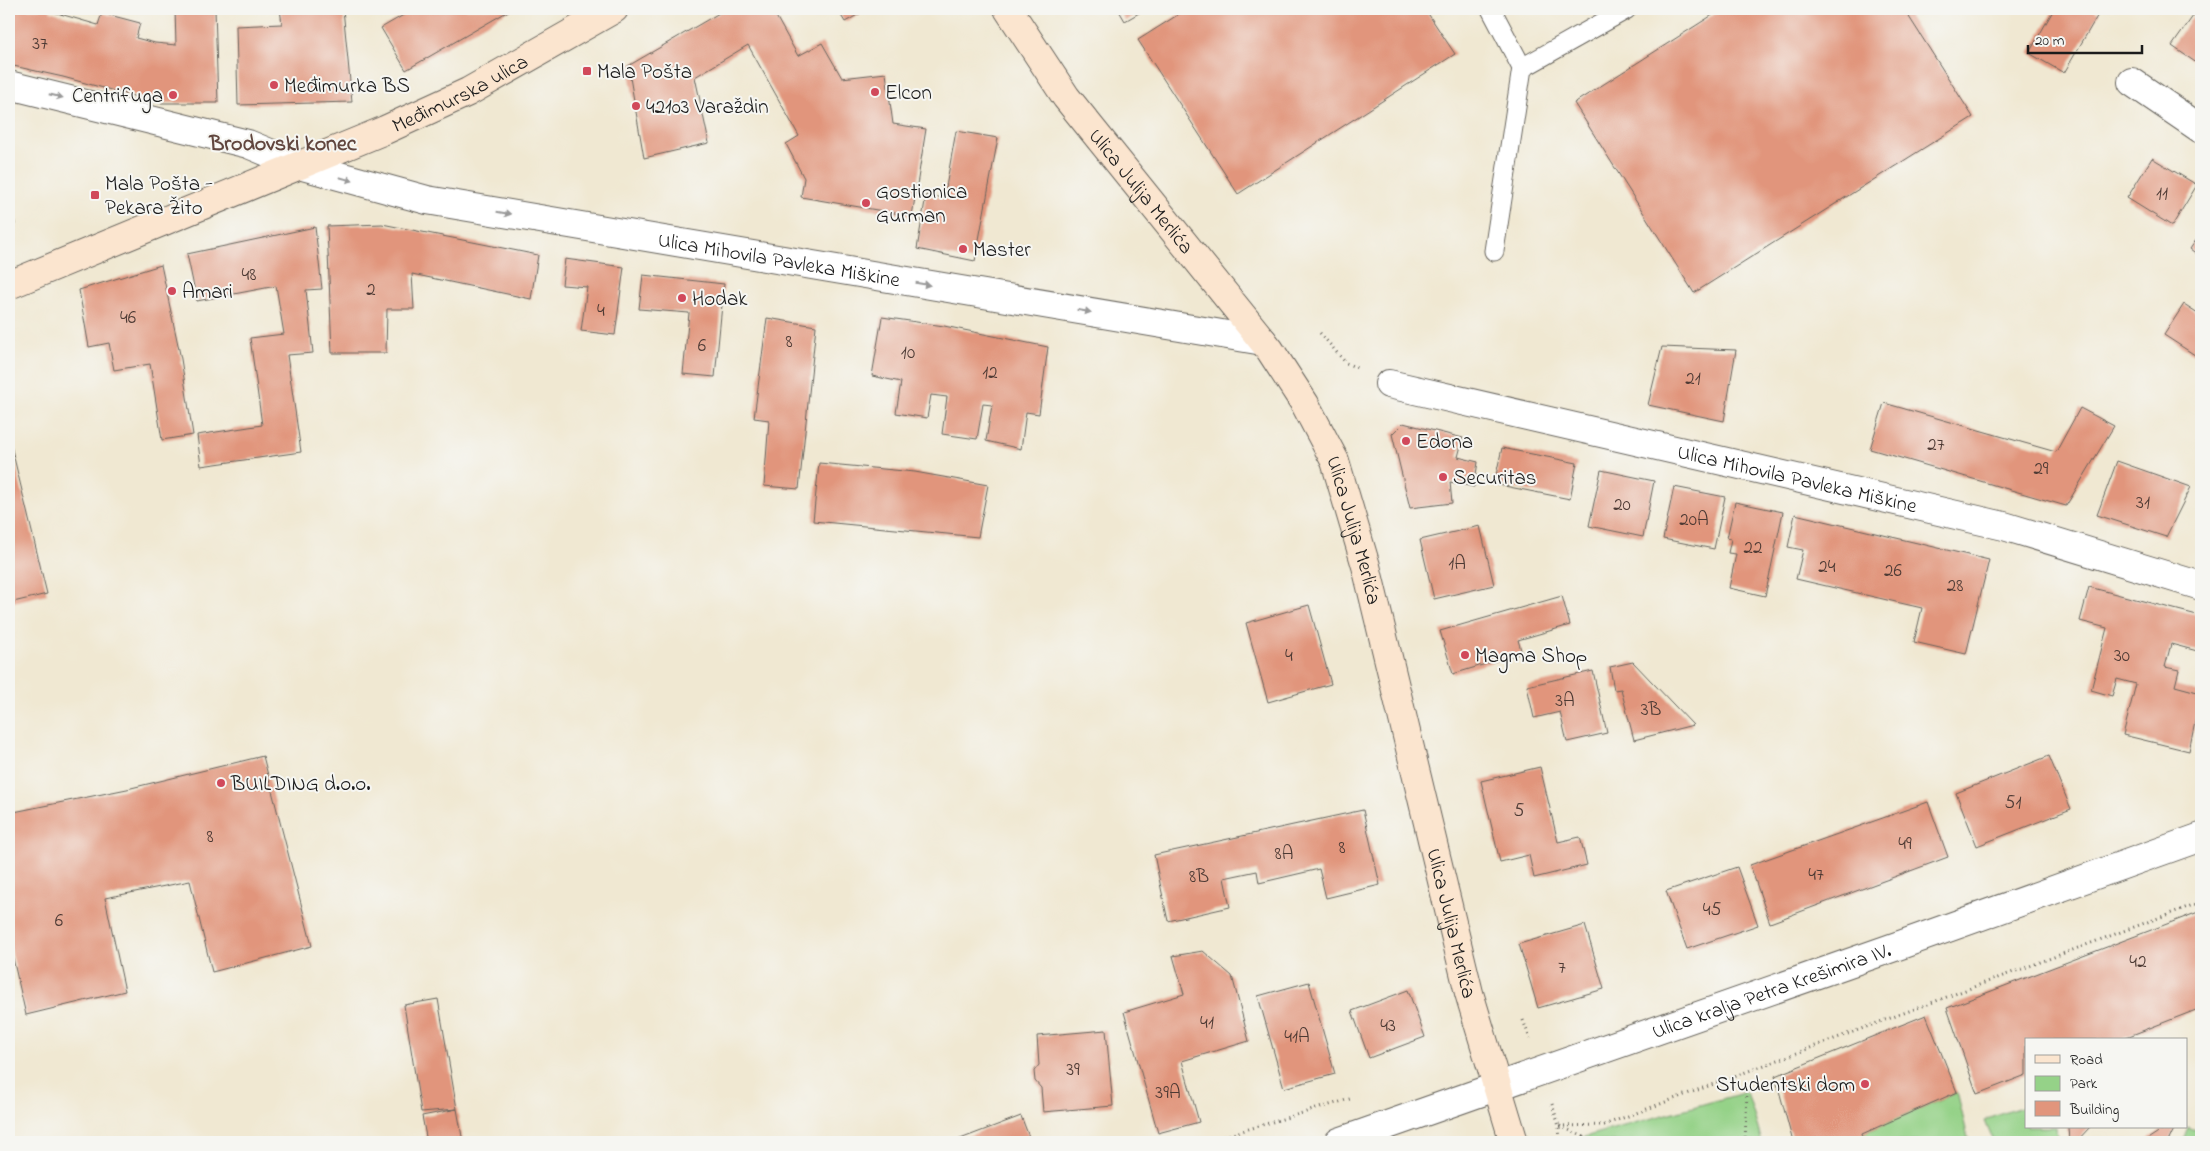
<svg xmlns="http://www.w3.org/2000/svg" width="2210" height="1151" viewBox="0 0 2210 1151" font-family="'Indie Flower',sans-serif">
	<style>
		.green { fill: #95d288; stroke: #587752 }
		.building { fill: #e1957c }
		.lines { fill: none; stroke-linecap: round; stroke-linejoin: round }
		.service-casing { stroke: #66635c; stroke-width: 21 }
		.minor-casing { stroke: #66635c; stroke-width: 30 }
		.tertiary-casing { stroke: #66635c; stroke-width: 30 }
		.secondary-casing { stroke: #66635c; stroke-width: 30 }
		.path { stroke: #66635c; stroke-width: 3; stroke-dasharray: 1 4; stroke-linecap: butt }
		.service { stroke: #fff; stroke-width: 19 }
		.minor { stroke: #fff; stroke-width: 28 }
		.tertiary { stroke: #fff; stroke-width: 28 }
		.secondary { stroke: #fbe5cf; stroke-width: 28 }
		.oneway { fill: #999 }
		.poi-dot { fill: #d1495b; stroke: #f6f6f2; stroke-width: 2 }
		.labels { text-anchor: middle; stroke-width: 4; stroke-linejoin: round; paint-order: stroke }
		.number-label { font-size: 19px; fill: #4d3a34 }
		.poi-label { font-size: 21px; fill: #1c1c1c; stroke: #f6f6f2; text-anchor: start }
		.street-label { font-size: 21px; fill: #1c1c1c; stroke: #f6f6f2 }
		.neighbourhood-label { font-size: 22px; font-weight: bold; fill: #61463e; stroke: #f6f6f2 }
	</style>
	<rect width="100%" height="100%" fill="#f6f6f2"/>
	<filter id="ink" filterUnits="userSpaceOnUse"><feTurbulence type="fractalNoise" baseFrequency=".02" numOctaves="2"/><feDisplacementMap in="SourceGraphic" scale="10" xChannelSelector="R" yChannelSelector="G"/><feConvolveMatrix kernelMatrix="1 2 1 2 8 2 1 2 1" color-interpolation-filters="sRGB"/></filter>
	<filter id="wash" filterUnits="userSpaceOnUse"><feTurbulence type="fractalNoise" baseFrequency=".0096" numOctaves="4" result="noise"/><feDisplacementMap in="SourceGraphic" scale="20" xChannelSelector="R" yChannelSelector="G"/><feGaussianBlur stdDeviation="1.12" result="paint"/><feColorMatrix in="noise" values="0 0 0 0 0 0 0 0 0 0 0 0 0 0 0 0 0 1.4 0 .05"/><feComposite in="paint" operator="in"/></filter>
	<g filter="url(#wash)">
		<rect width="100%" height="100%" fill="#f0e8d2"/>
		<!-- green -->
		<path class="green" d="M1747 1092 1762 1142H1586L1584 1137Z
			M1957 1092 1969 1142H1864L1862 1134Z
			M2026 1105V1127H2057L2058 1139 2050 1142H1994L1985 1120Z
			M2188 1127 2201 1132V1142H2182Z"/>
		<g id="blocks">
			<!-- building -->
			<path class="building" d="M9 9H50V11L98 25 102 13 140 23 136 38 155 43 176 45 175 9H215L218 103H159L63 77 9 65Z
				M280 9H343L352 102 238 105 236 26 282 24Z
				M414 9H512L406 70 381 28Z
				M726 9H772L798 56 822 43 842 78 886 73 893 124 926 129 912 216 801 197 804 178 786 144 799 136 748 45 695 77 709 143 644 158 628 66Z
				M837 9H868L845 22Z
				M1118 9H1146L1125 21Z
				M1187 9H1425L1455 54 1238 194 1138 40Z
				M1722 9H1904L1973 117 1694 293 1574 103Z
				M2054 9H2091L2099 13 2064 73 2029 53Z
				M2198 9H2201V66L2172 46Z
				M956 131 998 138 975 261 917 249 926 195 944 198Z
				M2152 158 2197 185 2172 226 2127 198Z
				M9 179 15 224 9 235Z
				M382 224 538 255 531 299 412 274 414 309H387L386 353H332L327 226Z
				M315 227 322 289 306 290 313 353 287 355 301 452 201 466 197 435 262 425 250 338 284 334 276 286 197 301 187 254Z
				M2201 233V257L2190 249Z
				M565 259 624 267 615 335 581 331 587 287 562 285Z
				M161 265 181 359 193 435 162 440 150 364 114 370 109 343 89 347 79 290Z
				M643 275 724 284 715 377 683 374 689 313 639 309Z
				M2184 304 2201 315V359L2164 335Z
				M882 317 944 326 1048 347 1039 414 1026 412 1021 449 986 441 992 405 983 404 977 439 942 434 947 397 931 395 927 418 896 413 901 382 872 376Z
				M767 318 816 326 799 489 764 486 769 420 754 418Z
				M1662 347 1736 350 1724 421 1648 405Z
				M1884 403 2056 452 2080 408 2114 426 2066 506 1870 449Z
				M1403 423 1463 438 1458 457 1478 462 1474 487 1450 482 1452 503 1410 508 1392 434Z
				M9 437 47 594 9 603Z
				M1502 448 1577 463 1570 499 1494 484Z
				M2117 461 2191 487 2166 537 2097 515Z
				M819 463 915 472 988 485 978 537 813 521Z
				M1601 470 1654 481 1643 537 1589 526Z
				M1674 487 1725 497 1714 549 1663 539Z
				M1735 502 1783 512 1765 596 1729 588 1736 554 1728 553 1731 539 1727 538Z
				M1795 514 1989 560 1966 654 1914 642 1922 608 1796 579 1803 550 1788 547Z
				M1480 526 1494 585 1434 599 1420 540Z
				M2089 587 2201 616V652L2171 644 2165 667 2179 670 2175 686 2201 693 2189 751 2123 735 2136 684 2117 679 2112 696 2091 690 2107 628 2080 621Z
				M1562 596 1570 625 1518 640 1522 653 1453 674 1440 631Z
				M1309 605 1331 684 1268 702 1246 623Z
				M1633 662 1693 725 1634 740 1621 689 1614 690 1610 667Z
				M1593 671 1607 733 1567 742 1560 712 1534 718 1527 686Z
				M263 756 312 946 212 972 190 881 105 898 125 991 26 1015 9 941V813L127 789Z
				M2049 756 2071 809 1977 846 1956 793Z
				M1540 767 1558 842 1580 837 1587 865 1534 878 1529 855 1500 862 1481 781Z
				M1928 802 1948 857 1770 923 1750 865Z
				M1363 810 1380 885 1326 898 1319 869 1259 883 1257 871 1224 878 1230 907 1168 921 1154 855Z
				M1737 867 1758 925 1687 949 1666 891Z
				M2201 911V1008L2119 1040H2026V1075L1977 1094 1947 1008Z
				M1585 925 1604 989 1538 1008 1519 944Z
				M1203 951 1232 976 1249 1041 1182 1061 1199 1122 1158 1133 1124 1012 1184 994 1173 956Z
				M1309 982 1335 1074 1284 1088 1258 996Z
				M1408 990 1425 1037 1369 1058 1352 1011Z
				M438 999 457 1109 463 1142H427L422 1116 457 1109 421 1112 404 1005Z
				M1926 1015 1957 1092 1862 1134 1864 1142H1793L1775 1076Z
				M1106 1030 1113 1106 1043 1112 1041 1088 1035 1081 1034 1071 1039 1065 1037 1036Z
				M1021 1116 1031 1142H955V1141Z
				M2068 1127H2090L2076 1142H2069Z
				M2166 1127H2175L2168 1142H2143Z"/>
		</g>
	</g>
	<g filter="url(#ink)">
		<use href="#blocks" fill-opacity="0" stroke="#66635c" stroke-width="1"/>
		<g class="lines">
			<!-- service casing -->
			<g class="service-casing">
				<path id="service" d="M1491 9 1522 68 1494 251
					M1522 68 1627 9"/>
			</g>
			<!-- minor casing -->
			<g class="minor-casing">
				<g id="minor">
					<path d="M2132 82 2201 129"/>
					<path id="s1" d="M9 85 248 144 299 165 427 200 1263 341"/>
					<path id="s2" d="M1389 384 2004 526 2201 586"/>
				</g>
			</g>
			<!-- tertiary casing -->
			<g class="tertiary-casing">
				<g id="tertiary">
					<path id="s3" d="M1339 1142 1903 944 2201 837"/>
				</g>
			</g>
			<!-- secondary casing -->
			<g class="secondary-casing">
				<g id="secondary">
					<path id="s4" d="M1008 9 1066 97 1270 350 1305 404 1335 461 1366 566 1469 993 1514 1142"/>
					<path id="s5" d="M9 285 385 130 468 92 614 9"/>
				</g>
			</g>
			<!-- path -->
			<path class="path" d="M1320 333 1346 363 1359 369
				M1523 1020 1530 1039
				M1552 1104 1559 1126 1560 1142
				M1559 1126 1604 1125 2201 902
				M1560 1126 1584 1137
				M1205 1142 1353 1098
				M1587 1142 1584 1137 1592 1142
				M1745 1142 1747 1092"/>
			<!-- service -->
			<use href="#service" class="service"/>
			<!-- minor -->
			<use href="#minor" class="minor"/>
			<!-- tertiary -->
			<use href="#tertiary" class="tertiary"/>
			<!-- secondary -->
			<use href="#secondary" class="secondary"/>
		</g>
		<!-- one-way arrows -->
		<defs><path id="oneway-solid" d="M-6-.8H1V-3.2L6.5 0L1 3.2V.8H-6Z" transform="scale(1.25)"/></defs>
		<g class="oneway">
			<use href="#oneway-solid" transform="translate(56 96) rotate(14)"/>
			<use href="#oneway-solid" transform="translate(346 179) rotate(16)"/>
			<use href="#oneway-solid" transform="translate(504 213) rotate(10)"/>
			<use href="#oneway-solid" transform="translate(923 284) rotate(10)"/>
			<use href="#oneway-solid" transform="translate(1084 311) rotate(10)"/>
		</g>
	</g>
	<!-- markers -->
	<g class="poi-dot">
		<rect x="582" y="66" width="10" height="10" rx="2.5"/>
		<circle cx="274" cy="85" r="5"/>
		<circle cx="875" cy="92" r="5"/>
		<circle cx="173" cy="95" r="5"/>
		<circle cx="636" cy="106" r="5"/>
		<rect x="90" y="190" width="10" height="10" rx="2.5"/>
		<circle cx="866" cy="203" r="5"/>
		<circle cx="963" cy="249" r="5"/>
		<circle cx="172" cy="291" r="5"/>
		<circle cx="682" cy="298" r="5"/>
		<circle cx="1406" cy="441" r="5"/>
		<circle cx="1443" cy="477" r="5"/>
		<circle cx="1465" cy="655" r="5"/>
		<circle cx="221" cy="783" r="5"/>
		<circle cx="1865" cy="1084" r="5"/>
	</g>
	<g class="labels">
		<!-- number labels -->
		<g class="number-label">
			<text x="40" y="49">37</text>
			<text x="2162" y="199">11</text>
			<text x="249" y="280">48</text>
			<text x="371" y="295">2</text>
			<text x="601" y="316">4</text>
			<text x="128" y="323">46</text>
			<text x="789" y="347">8</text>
			<text x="702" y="351">6</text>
			<text x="908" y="358">10</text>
			<text x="990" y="378">12</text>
			<text x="1693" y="384">21</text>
			<text x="1936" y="450">27</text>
			<text x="2041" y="474">29</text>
			<text x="2143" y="508">31</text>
			<text x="1622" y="510">20</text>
			<text x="1694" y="525">20A</text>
			<text x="1753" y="553">22</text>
			<text x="1457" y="569">1A</text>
			<text x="1827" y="572">24</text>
			<text x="1893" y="576">26</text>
			<text x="1955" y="591">28</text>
			<text x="1289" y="661">4</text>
			<text x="2122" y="661">30</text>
			<text x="1565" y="706">3A</text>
			<text x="1651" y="715">3B</text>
			<text x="2013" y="808">51</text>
			<text x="1519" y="816">5</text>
			<text x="210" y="842">8</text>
			<text x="1905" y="849">49</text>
			<text x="1342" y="853">8</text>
			<text x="1284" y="859">8A</text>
			<text x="1816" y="880">47</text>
			<text x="1199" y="882">8B</text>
			<text x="1712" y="915">45</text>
			<text x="59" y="926">6</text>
			<text x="2138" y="967">42</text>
			<text x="1562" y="973">7</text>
			<text x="1207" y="1028">41</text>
			<text x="1388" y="1031">43</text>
			<text x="1297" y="1042">41A</text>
			<text x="1073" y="1075">39</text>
			<text x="1168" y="1098">39A</text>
		</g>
		<!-- poi labels -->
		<g class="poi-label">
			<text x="597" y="78">Mala Pošta</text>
			<text x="284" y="92">Međimurka BS</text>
			<text x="885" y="99">Elcon</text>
			<text x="163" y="102" text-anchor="end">Centrifuga</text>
			<text x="646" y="113">42103 Varaždin</text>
			<text x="105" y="190">Mala Pošta -<tspan x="105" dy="24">Pekara Žito</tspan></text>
			<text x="876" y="198">Gostionica<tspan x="876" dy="24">Gurman</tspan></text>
			<text x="973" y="256">Master</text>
			<text x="182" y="298">Amari</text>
			<text x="692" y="305">Hodak</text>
			<text x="1416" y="448">Edona</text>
			<text x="1453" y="484">Securitas</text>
			<text x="1475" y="662">Magma Shop</text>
			<text x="231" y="790">BUILDING d.o.o.</text>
			<text x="1855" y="1091" text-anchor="end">Studentski dom</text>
		</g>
		<!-- street labels -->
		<g class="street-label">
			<text dy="7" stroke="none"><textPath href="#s5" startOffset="490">Međimurska ulica</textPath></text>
			<text dy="7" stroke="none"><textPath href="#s4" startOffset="226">Ulica Julija Merlića</textPath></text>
			<text dy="7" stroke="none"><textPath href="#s1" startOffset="791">Ulica Mihovila Pavleka Miškine</textPath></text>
			<text dy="7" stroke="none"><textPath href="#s2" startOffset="419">Ulica Mihovila Pavleka Miškine</textPath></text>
			<text dy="7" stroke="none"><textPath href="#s4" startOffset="631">Ulica Julija Merlića</textPath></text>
			<text dy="7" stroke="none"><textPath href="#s4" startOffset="1036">Ulica Julija Merlića</textPath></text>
			<text dy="7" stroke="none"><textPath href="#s3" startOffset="458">Ulica kralja Petra Krešimira IV.</textPath></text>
		</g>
		<!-- neighbourhood labels -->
		<g class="neighbourhood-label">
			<text x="283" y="150">Brodovski konec</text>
		</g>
	</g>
	<!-- margin -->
	<rect width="2210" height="1151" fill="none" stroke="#f6f6f2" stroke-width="30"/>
	<!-- legend -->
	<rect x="2025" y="1038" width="162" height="90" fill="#f6f6f2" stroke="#9f9f9c"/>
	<rect x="2035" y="1055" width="25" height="8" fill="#fbe5cf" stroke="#9f9f9c"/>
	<text x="2070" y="1064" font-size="15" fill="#1c1c1c">Road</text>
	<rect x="2035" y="1076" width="25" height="15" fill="#95d288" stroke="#9f9f9c"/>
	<text x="2070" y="1088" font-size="15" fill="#1c1c1c">Park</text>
	<rect x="2035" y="1101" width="25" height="15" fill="#e1957c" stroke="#9f9f9c"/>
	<text x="2070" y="1114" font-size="15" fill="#1c1c1c">Building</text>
	<!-- scale -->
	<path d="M2028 45v8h114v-8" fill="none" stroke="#1c1c1c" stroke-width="2.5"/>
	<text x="2035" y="45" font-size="15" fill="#1c1c1c" stroke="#f6f6f2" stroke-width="4" paint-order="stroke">20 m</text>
</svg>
